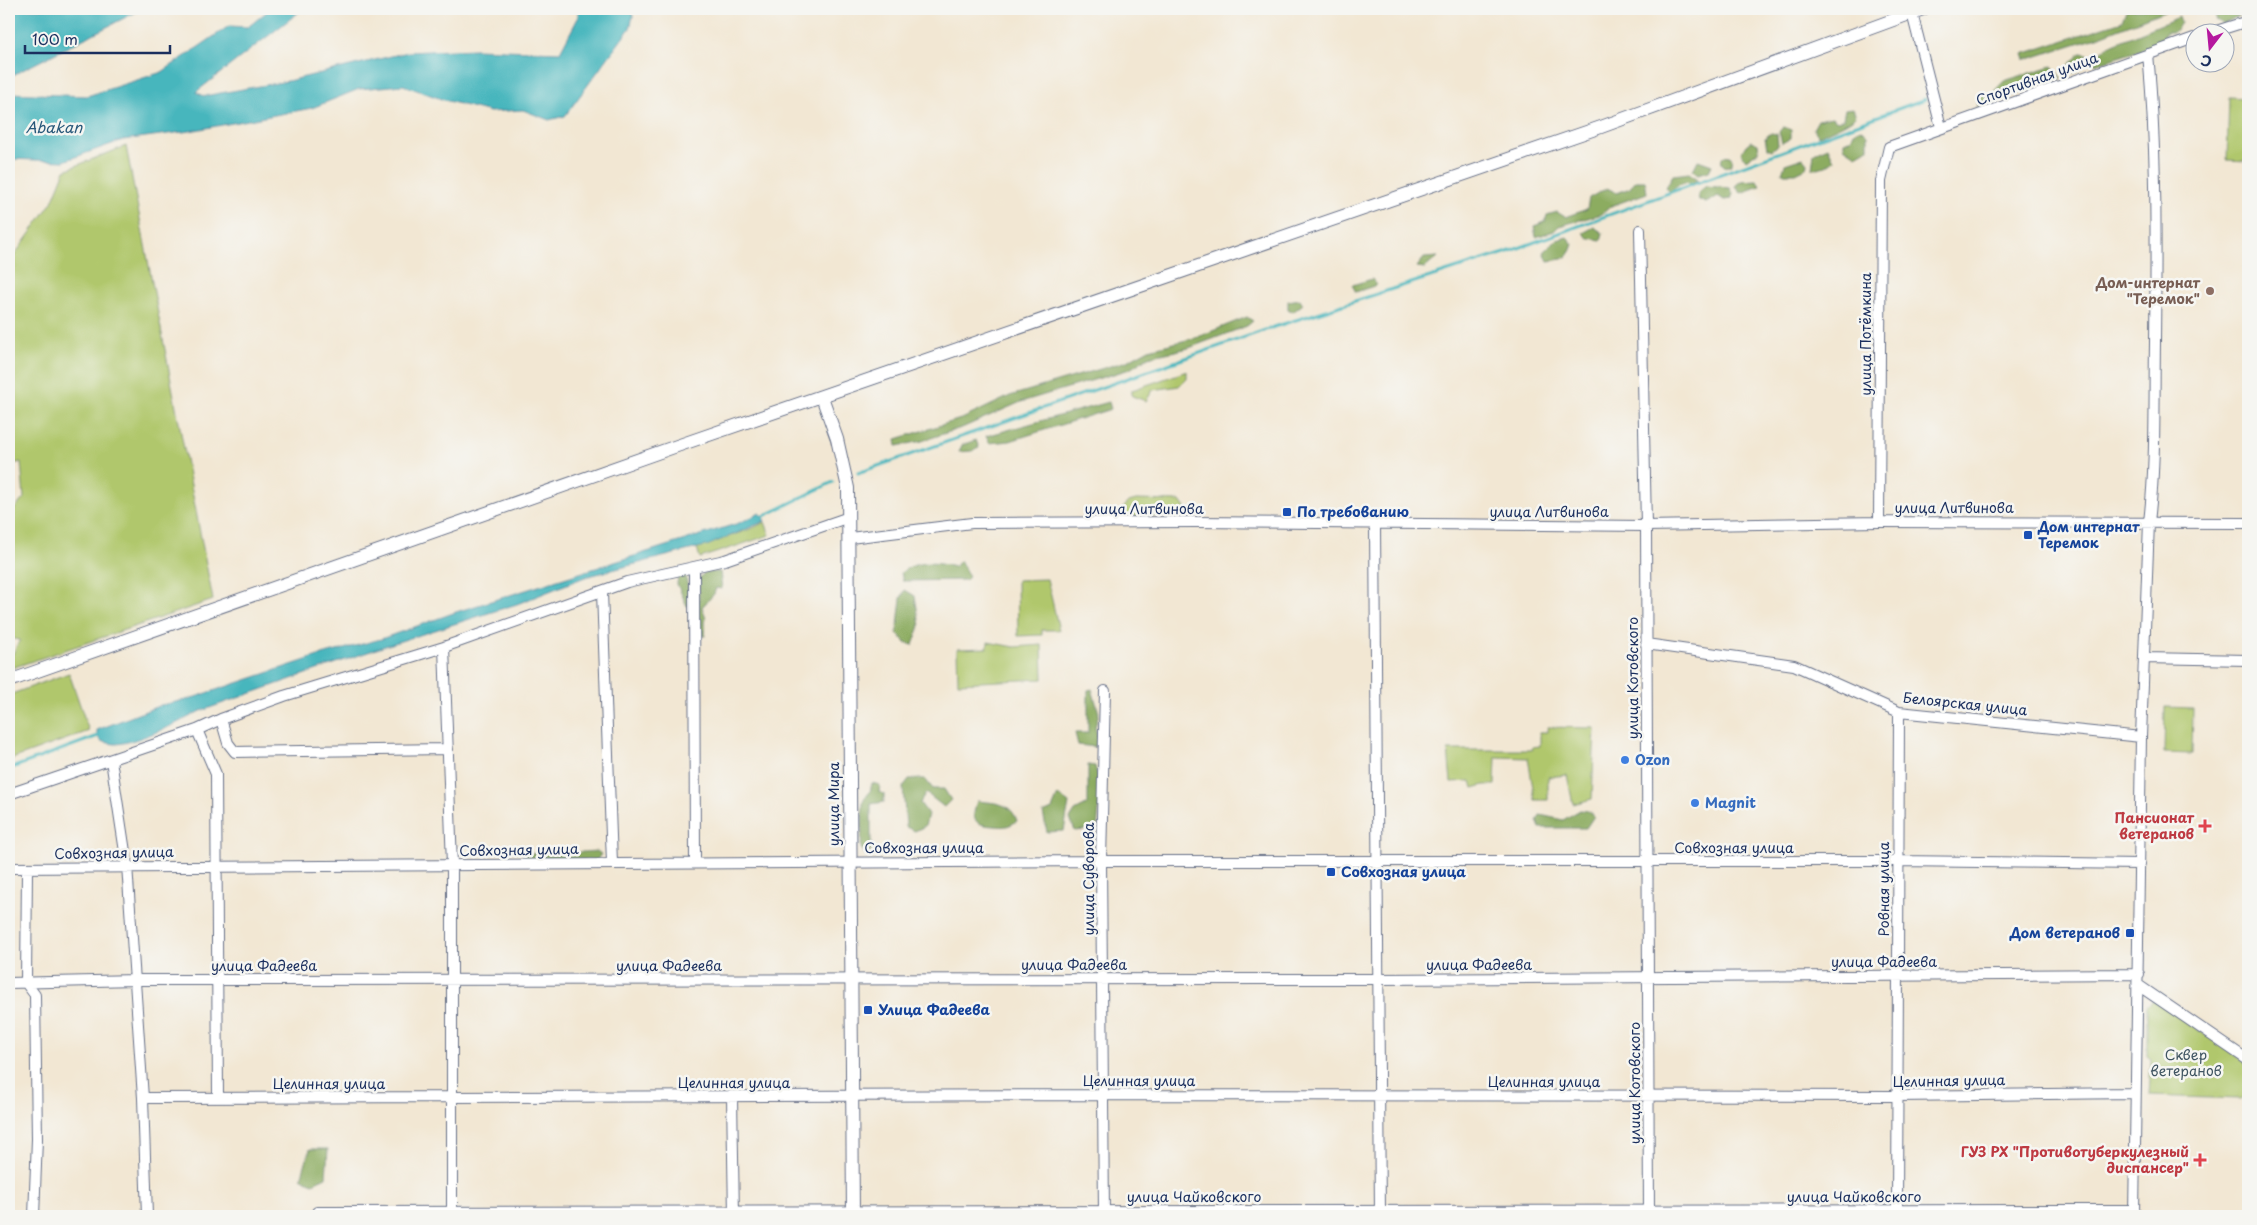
<svg xmlns="http://www.w3.org/2000/svg" width="2257" height="1225" viewBox="0 0 2257 1225" font-family="'Playpen Sans',sans-serif">
	<style>
		.green { fill: #b0c76c; stroke: #667b65 }
		.forest { fill: #8cac60; stroke: #546e5f }
		.water { fill: #46b6bd; stroke: #30728e }
		.lines { fill: none; stroke-linecap: round; stroke-linejoin: round }
		.stream { stroke: #46b6bd; stroke-width: 3 }
		.minor-casing { stroke: #666f87; stroke-width: 12 }
		.major-casing { stroke: #666f87; stroke-width: 14 }
		.minor { stroke: #fff; stroke-width: 10 }
		.major { stroke: #fff; stroke-width: 12 }
		.education-dot { fill: #8d6e63; stroke: #f6f6f2; stroke-width: 2 }
		.transit-dot { fill: #1a4fb4; stroke: #f6f6f2; stroke-width: 2 }
		.shop-dot { fill: #3f7fe0; stroke: #f6f6f2; stroke-width: 2 }
		.health-dot { fill: #e0444e; stroke: #f6f6f2; stroke-width: 2 }
		.labels { text-anchor: middle; stroke-width: 5; stroke-linejoin: round; paint-order: stroke }
		.street-label { font-size: 14px; fill: #1b2f5e; stroke: #f6f6f2 }
		.education-label { font-size: 14px; font-weight: bold; fill: #785e54; stroke: #f6f6f2; text-anchor: end }
		.transit-label { font-size: 14px; font-weight: bold; fill: #164399; stroke: #f6f6f2; text-anchor: start }
		.shop-label { font-size: 14px; font-weight: bold; fill: #366cbe; stroke: #f6f6f2; text-anchor: start }
		.health-label { font-size: 14px; font-weight: bold; fill: #be3a42; stroke: #f6f6f2; text-anchor: end }
		.park-label { font-size: 14px; fill: #405562; stroke: #f6f6f2 }
		.water-label { font-size: 15px; font-style: italic; fill: #28587a; stroke: #f6f6f2 }
	</style>
	<rect width="100%" height="100%" fill="#f6f6f2"/>
	<filter id="ink" filterUnits="userSpaceOnUse"><feTurbulence type="fractalNoise" baseFrequency=".02" numOctaves="2"/><feDisplacementMap in="SourceGraphic" scale="10" xChannelSelector="R" yChannelSelector="G"/><feConvolveMatrix kernelMatrix="1 2 1 2 8 2 1 2 1" color-interpolation-filters="sRGB"/></filter>
	<filter id="wash" filterUnits="userSpaceOnUse"><feTurbulence type="fractalNoise" baseFrequency=".0096" numOctaves="4" result="noise"/><feDisplacementMap in="SourceGraphic" scale="20" xChannelSelector="R" yChannelSelector="G"/><feGaussianBlur stdDeviation="1.12" result="paint"/><feColorMatrix in="noise" values="0 0 0 0 0 0 0 0 0 0 0 0 0 0 0 0 0 1.4 0 .05"/><feComposite in="paint" operator="in"/></filter>
	<g filter="url(#wash)">
		<rect width="100%" height="100%" fill="#f2e7d3"/>
		<!-- green -->
		<path class="green" d="M2229 97 2248 98V161L2227 160Z
			M126 146 213 600 9 669V661L20 640 9 638V515L24 498 21 462 9 465V263L52 202 65 170Z
			M1187 371V378L1179 386 1153 390 1146 401 1132 396V390Z
			M1136 500 1180 501 1185 508 1183 514 1179 516 1123 517 1121 510 1129 502Z
			M765 522 770 535 700 558 697 548 753 528Z
			M1047 579 1059 630H1042V635L1018 636 1017 580Z
			M988 642 1014 647 1042 645 1043 679 958 683 957 649 987 648Z
			M69 673 89 731 9 760V695Z
			M2165 707 2193 708 2192 754 2164 753Z
			M1548 727 1595 728 1592 799 1573 804 1567 775 1548 777V800H1535L1528 758 1496 757 1495 785H1484L1473 788 1471 781 1451 782 1448 750H1532V747L1540 746V732H1548Z
			M2154 999 2246 1063C2251 1072 2251 1094 2240 1099L2149 1096 2151 1059 2147 1056V1006Z"/>
		<!-- forest -->
		<path class="forest" d="M2130 9H2169L2100 36 2025 60 2023 54 2122 21 2126 10Z
			M2216 9H2248V11L2223 24 2215 20Z
			M2179 17 2181 23 2174 32H2166L2160 44 2096 64 2095 57 2106 47Z
			M2080 53 2088 54 2082 68 2073 73 2069 66Z
			M2052 66 2061 78 1997 100 1994 91 2004 81Z
			M1984 93 1989 101 1977 107V95Z
			M1853 108 1856 116C1845 125 1832 129 1819 136L1813 129 1818 120 1832 117 1837 121 1843 119 1845 109Z
			M1783 127 1791 130V138L1782 143 1779 132Z
			M1861 129 1868 135V148L1856 155 1844 147V142L1851 139 1854 132Z
			M1771 133 1777 134 1778 145 1772 150 1767 148 1765 138Z
			M1751 141 1758 144 1759 151 1746 160 1741 153 1746 145Z
			M1828 147 1834 160 1826 166 1812 169 1814 153Z
			M1721.5 161a5.5 5.5 0 1 1 11 0a5.5 5.5 0 1 1-11 0Z
			M1803 158 1807 163 1806 168 1796 173H1782L1785 164Z
			M1698 160 1712 165 1709 171 1698 174 1693 170Z
			M1689 173 1698 179 1690 185 1686 182 1680 184 1670 192 1666 187 1673 175Z
			M1757 180 1760 186 1741 193 1735 186 1741 181Z
			M1635 181H1645L1647 193 1611 206 1602 214 1559 226 1554 231 1536 237 1534 226 1545 222 1547 215 1557 212 1565 217 1587 209 1589 198 1607 188 1617 193 1630 188Z
			M1706 186 1730 188 1733 194 1731 199 1724 200 1718 196 1706 203 1699 200 1698 193Z
			M1594 227 1603 233 1601 240 1588 238 1583 233Z
			M1567 237 1573 244 1569 255 1562 259 1548 261 1544 252 1557 240Z
			M1438 257 1425 268 1417 267 1424 258Z
			M1372 279 1377 285 1356 292 1352 285Z
			M1300 299 1303 304 1293 312 1288 309V301Z
			M1247 317 1253 321 1247 326 1189 348 1148 357 1130 369 1021 402 964 427 922 441 897 446 896 439 964 418 1010 396 1127 361 1149 349 1195 338Z
			M1109 402 1111 409 1010 441 989 443 986 436Z
			M976 440 979 448 972 451 959 452 962 445Z
			M960 560 969 577 966 580 903 581 901 573C914 560 937 562 954 567Z
			M705 572H720L722 589 716 588 714 594 702 607 706 618C704 624 706 629 705 636L698 635 699 578Z
			M685 573 692 606H687L677 584 678 575Z
			M905 590 915 596 920 626 913 645 906 643 897 633 901 598Z
			M1092 689 1099 713 1095 727 1098 737 1096 747 1078 745 1075 733H1088V690Z
			M1088 765 1095 766 1101 789 1097 829 1075 831 1070 819 1075 811 1088 804Z
			M909 779H925L933 789H944L951 800 944 807 926 793 920 803 928 814 925 826 915 831 906 827 903 787Z
			M872 783 880 785 879 792 884 794V802L871 804V852L866 855 861 848 863 803 864 799 870 792Z
			M1058 795 1069 803 1064 831 1047 832 1043 813 1052 809Z
			M977 801C995 803 1011 802 1017 821 1008 827 1004 827 994 826 973 825 971 819 977 801Z
			M1580 810 1588 811 1594 816 1586 828H1540L1537 821 1540 815 1563 820Z
			M548 851 569 853 597 851 601 854 597 860 523 861 524 855Z
			M310 1149H328L326 1177 313 1183 301 1178Z"/>
		<!-- water -->
		<path class="water" d="M9 9H142L9 77Z
			M270 9H303L196 92 204 96 288 81 408 52 475 49 560 52 578 18V9H630L633 16 630 28 565 116 549 120 523 110 490 112 444 100 403 85 359 89 312 108 190 131 123 140 64 161 9 159V93L87 96 162 72 229 26 248 27Z
			M760 513 765 521 709 545 585 577 517 604 385 646 198 712C182 722 135 743 116 744 111 744 105 742 101 741L97 736V730L161 705 186 700 318 656 381 639 456 612 739 523Z"/>
		<g class="lines">
			<!-- stream -->
			<path class="stream" d="M858 473 1274 327 1505 253 1925 99
				M762 517 833 482
				M9 769 101 735"/>
		</g>
	</g>
	<g filter="url(#ink)">
		<g class="lines">
			<!-- minor casing -->
			<g class="minor-casing">
				<path id="minor" d="M1912 13 1941 127
					M2213 32 2248 21
					M1640 230 1646 526 1649 1216
					M1879 522 1881 181 1889 147 2194 38
					M1375 525 1380 1216
					M850 538 972 523 1197 522 1646 526 1879 522 2248 523
					M694 568 695 862
					M602 592 612 863
					M1646 644 1794 665 1899 712 2141 737
					M444 647 452 865V1216
					M2144 658 2248 660
					M221 719 228 743 235 752 448 749
					M197 730 216 774 218 1098
					M111 760 127 865 143 1098 147 1216
					M9 794 197 730 221 719 284 696 444 647 627 582 725 560 849 517
					M9 868 1101 861H1898L2140 864
					M27 868 26 983 35 995 37 1139 34 1216
					M9 983 136 980 1378 979 2139 974
					M2138 985 2248 1060
					M732 1097 734 1216
					M143 1098 1104 1095 1897 1096 2135 1093
					M317 1212 2134 1210
					M1104 1215 1101 861 1105 691
					M2134 1215 2141 737 2149 522C2156 463 2154 402 2155 343 2156 247 2157 149 2148 54
					M1897 1216 1899 712"/>
			</g>
			<!-- major casing -->
			<g class="major-casing">
				<path id="major" d="M822 397 837 439 848 488 853 1216
					M9 681 674 447 1601 127 1923 9"/>
			</g>
			<!-- minor -->
			<use href="#minor" class="minor"/>
			<!-- major -->
			<use href="#major" class="major"/>
		</g>
	</g>
	<!-- markers -->
	<circle class="education-dot" cx="2210" cy="291" r="5"/>
	<g class="transit-dot">
		<rect x="1282" y="507" width="10" height="10" rx="2.5"/>
		<rect x="2023" y="530" width="10" height="10" rx="2.5"/>
		<rect x="1326" y="867" width="10" height="10" rx="2.5"/>
		<rect x="2125" y="928" width="10" height="10" rx="2.5"/>
		<rect x="863" y="1005" width="10" height="10" rx="2.5"/>
	</g>
	<g class="shop-dot">
		<circle cx="1625" cy="760" r="5"/>
		<circle cx="1695" cy="803" r="5"/>
	</g>
	<g class="health-dot">
		<path d="M2202.5 818.5h5v5h5v5h-5v5h-5v-5h-5v-5h5z"/>
		<path d="M2197.5 1152.5h5v5h5v5h-5v5h-5v-5h-5v-5h5z"/>
	</g>
	<g class="labels">
		<!-- street labels -->
		<g class="street-label">
			<text transform="translate(2037 79) rotate(-20)" y="5">Спортивная улица</text>
			<text transform="translate(1866 334) rotate(-90)" y="5">улица Потёмкина</text>
			<text x="1954" y="513">улица Литвинова</text>
			<text x="1144" y="514">улица Литвинова</text>
			<text x="1549" y="517">улица Литвинова</text>
			<text transform="translate(1633 678) rotate(-90)" y="5">улица Котовского</text>
			<text transform="translate(1965 704) rotate(6)" y="5">Белоярская улица</text>
			<text transform="translate(834 804) rotate(-90)" y="5">улица Мира</text>
			<text x="924" y="853">Совхозная улица</text>
			<text x="1734" y="853">Совхозная улица</text>
			<text transform="translate(519 850) rotate(-1)" y="5">Совхозная улица</text>
			<text transform="translate(114 853) rotate(-1)" y="5">Совхозная улица</text>
			<text transform="translate(1089 879) rotate(-90)" y="5">улица Суворова</text>
			<text transform="translate(1884 889) rotate(-90)" y="5">Ровная улица</text>
			<text x="1884" y="967">улица Фадеева</text>
			<text x="1074" y="970">улица Фадеева</text>
			<text x="1479" y="970">улица Фадеева</text>
			<text x="264" y="971">улица Фадеева</text>
			<text x="669" y="971">улица Фадеева</text>
			<text x="1139" y="1086">Целинная улица</text>
			<text transform="translate(1949 1081) rotate(-1)" y="5">Целинная улица</text>
			<text x="1544" y="1087">Целинная улица</text>
			<text x="734" y="1088">Целинная улица</text>
			<text transform="translate(1635 1083) rotate(-90)" y="5">улица Котовского</text>
			<text x="329" y="1089">Целинная улица</text>
			<text x="1194" y="1202">улица Чайковского</text>
			<text x="1854" y="1202">улица Чайковского</text>
		</g>
		<!-- education labels -->
		<g class="education-label">
			<text x="2200" y="288">Дом-интернат<tspan x="2200" dy="16">"Теремок"</tspan></text>
		</g>
		<!-- transit labels -->
		<g class="transit-label">
			<text x="1297" y="517">По требованию</text>
			<text x="2038" y="532">Дом интернат<tspan x="2038" dy="16">Теремок</tspan></text>
			<text x="1341" y="877">Совхозная улица</text>
			<text x="2120" y="938" text-anchor="end">Дом ветеранов</text>
			<text x="878" y="1015">Улица Фадеева</text>
		</g>
		<!-- shop labels -->
		<g class="shop-label">
			<text x="1635" y="765">Ozon</text>
			<text x="1705" y="808">Magnit</text>
		</g>
		<!-- health labels -->
		<g class="health-label">
			<text x="2194" y="823">Пансионат<tspan x="2194" dy="16">ветеранов</tspan></text>
			<text x="2189" y="1157">ГУЗ РХ "Противотуберкулезный<tspan x="2189" dy="16">диспансер"</tspan></text>
		</g>
		<!-- park labels -->
		<g class="park-label">
			<text x="2186" y="1060">Сквер<tspan x="2186" dy="16">ветеранов</tspan></text>
		</g>
		<!-- water labels -->
		<g class="water-label">
			<text x="54" y="133">Abakan</text>
		</g>
	</g>
	<!-- margin -->
	<rect width="2257" height="1225" fill="none" stroke="#f6f6f2" stroke-width="30"/>
	<!-- north arrow -->
	<g transform="translate(2210 48) rotate(196)"><circle r="24" fill="#f6f6f2" stroke="#9ea6b7"/>
	<path d="M0-4L9 19L0 12L-9 19Z" fill="#b5179e"/>
	<text y="-8" font-size="14" font-weight="bold" text-anchor="middle" fill="#1b2f5e">С</text>
	</g>
	<!-- scale -->
	<path d="M25 45v8h145v-8" fill="none" stroke="#1b2f5e" stroke-width="2.5"/>
	<text x="32" y="45" font-size="15" fill="#1b2f5e" stroke="#f6f6f2" stroke-width="4" paint-order="stroke">100 m</text>
</svg>
